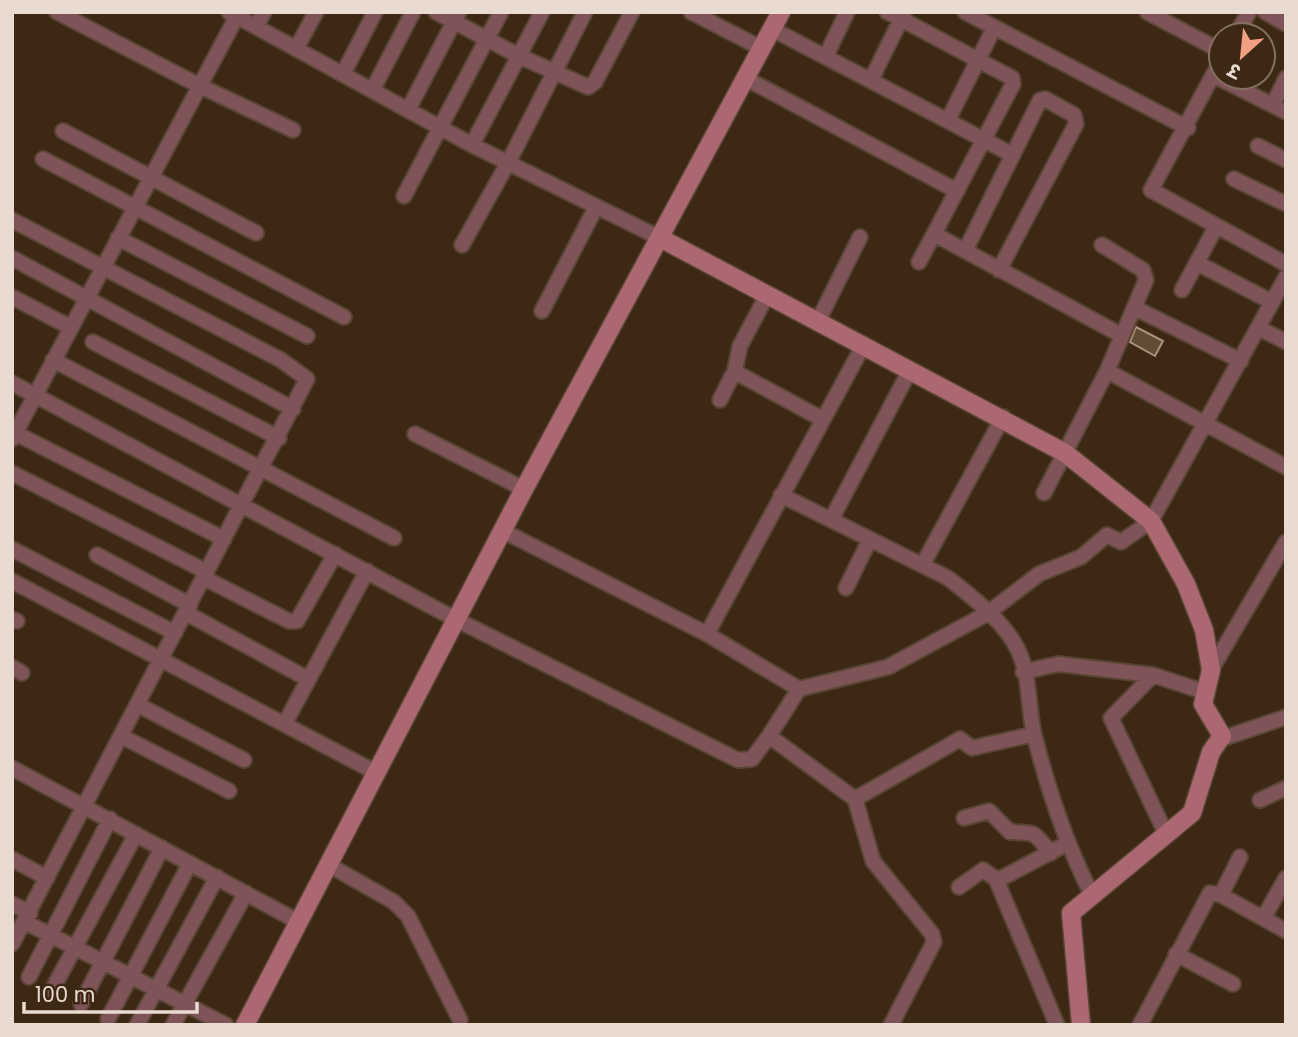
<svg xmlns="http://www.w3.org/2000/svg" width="1298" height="1037" viewBox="0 0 1298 1037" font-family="Poppins,'Noto Sans Devanagari',sans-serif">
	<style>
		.building { fill: #624b37; stroke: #ac927d; stroke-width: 2 }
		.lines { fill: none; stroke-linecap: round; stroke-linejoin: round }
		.street-casing { stroke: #594533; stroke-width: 18 }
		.secondary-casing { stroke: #594533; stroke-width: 21 }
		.street { stroke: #7f5459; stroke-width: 14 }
		.secondary { stroke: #ac6871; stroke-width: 18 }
	</style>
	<rect width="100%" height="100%" fill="#3d2815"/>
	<!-- building -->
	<path class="building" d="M1136 327 1163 341 1155 356 1130 342Z"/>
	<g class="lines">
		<!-- street casing -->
		<g class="street-casing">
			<path id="street" d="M57 12 200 86 293 130
				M229 12 472 145 660 238
				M436 12 519 56 588 87 595 82 632 12
				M691 12 761 48
				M887 12 901 19 904 12
				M965 12 1188 128
				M1147 12 1221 51
				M1265 12 1286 24
				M256 27 264 12
				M772 29 1013 155
				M1236 35 1249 12
				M296 49 316 12
				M826 56 847 12
				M343 74 375 12
				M1213 75 1221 62
				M745 78 957 191
				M871 80 901 19 1012 78 1013 84 934 234 1121 335
				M373 89 413 12
				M1273 105 1286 78
				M409 108 459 12
				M1286 112 1213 75 1151 190 1286 264
				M948 120 994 28
				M63 131 256 233
				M472 145 542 12
				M1258 146 1286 160
				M43 159 344 317
				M1234 179 1286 204
				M404 196 501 12
				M12 220 281 360 307 379 12 944
				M118 238 307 336
				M462 245 508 163 585 12
				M965 251 1040 100 1045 99 1074 115 1076 124 999 270
				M12 258 293 409
				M919 262 934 234
				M1197 263 1272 302
				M1182 290 1216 227
				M12 297 70 327
				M1135 308 1241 361
				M542 311 596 207
				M818 321 860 237
				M1259 328 1286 342
				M93 342 279 438
				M863 346 707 634 799 689 769 736 855 799 873 861 932 934 934 942 891 1025
				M53 360 394 538
				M1107 371 1286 467
				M734 374 740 346 767 295
				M12 383 457 620 738 760 752 759 769 736
				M720 400 732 376 737 373 822 419
				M15 433 224 539
				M415 434 524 489
				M12 439 237 16
				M12 473 207 572
				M1044 493 1107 371 1146 280 1143 270 1102 245
				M781 495 948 578C973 598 1004 621 1018 650 1030 674 1028 708 1034 734 1048 790 1066 844 1092 895
				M831 520 910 370
				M503 531 707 634
				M12 549 175 633
				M97 555 190 605
				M923 564 1003 417
				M204 578 289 621H297L335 554
				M12 581 377 773
				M846 588 870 539
				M186 613 308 679
				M12 619 17 621
				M12 667 22 673
				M1211 670 1286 542
				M1023 672 1058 664 1153 675 1205 692
				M1153 675 1111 718 1166 834
				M799 689 888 667 988 613 1039 574 1081 557 1107 535 1121 542 1151 521 1286 277
				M138 705 244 760
				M285 723 367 571
				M121 736 229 791
				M1221 739 1286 717
				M12 768 299 922
				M855 799 960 739 972 748 1034 734
				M1260 800 1286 788
				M964 818 989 811 1010 832C1038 833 1032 831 1051 853
				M12 859 47 878
				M329 865 394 902 408 916 460 1020
				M996 879 1057 1025
				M959 887 983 870 996 879 1002 878 1066 844
				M1221 895 1240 857
				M12 904 30 913
				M1264 917 1286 878
				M25 922 226 1025
				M1176 954 1233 984
				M29 977 110 819
				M52 990 136 834
				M81 1004 162 848
				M108 1019 190 863
				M137 1025 217 877
				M173 1025 246 893
				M1140 1025 1210 893 1221 895 1286 931"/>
		</g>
		<!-- secondary casing -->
		<g class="secondary-casing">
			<path id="secondary" d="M660 238 1065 453 1151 521 1186 584 1204 630 1211 670 1203 704 1222 736 1211 752 1192 813 1071 913 1081 1025
				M245 1025 524 489 781 12"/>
		</g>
		<!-- street -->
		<use href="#street" class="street"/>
		<!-- secondary -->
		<use href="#secondary" class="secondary"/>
	</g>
	<!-- border -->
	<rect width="1298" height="1037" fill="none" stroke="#e9dbd0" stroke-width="28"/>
	<!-- north arrow -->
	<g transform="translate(1242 56) rotate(207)"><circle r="33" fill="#3d2815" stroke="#827060" stroke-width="2"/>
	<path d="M0-5L12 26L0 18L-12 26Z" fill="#f3a082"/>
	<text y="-10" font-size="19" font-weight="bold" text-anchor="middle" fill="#e9dbd0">उ</text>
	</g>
	<!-- scale -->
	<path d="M24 1002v10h173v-10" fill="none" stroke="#e9dbd0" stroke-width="3.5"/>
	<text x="35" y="1002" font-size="21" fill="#e9dbd0" stroke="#3d2815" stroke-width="5" paint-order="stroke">100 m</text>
</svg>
